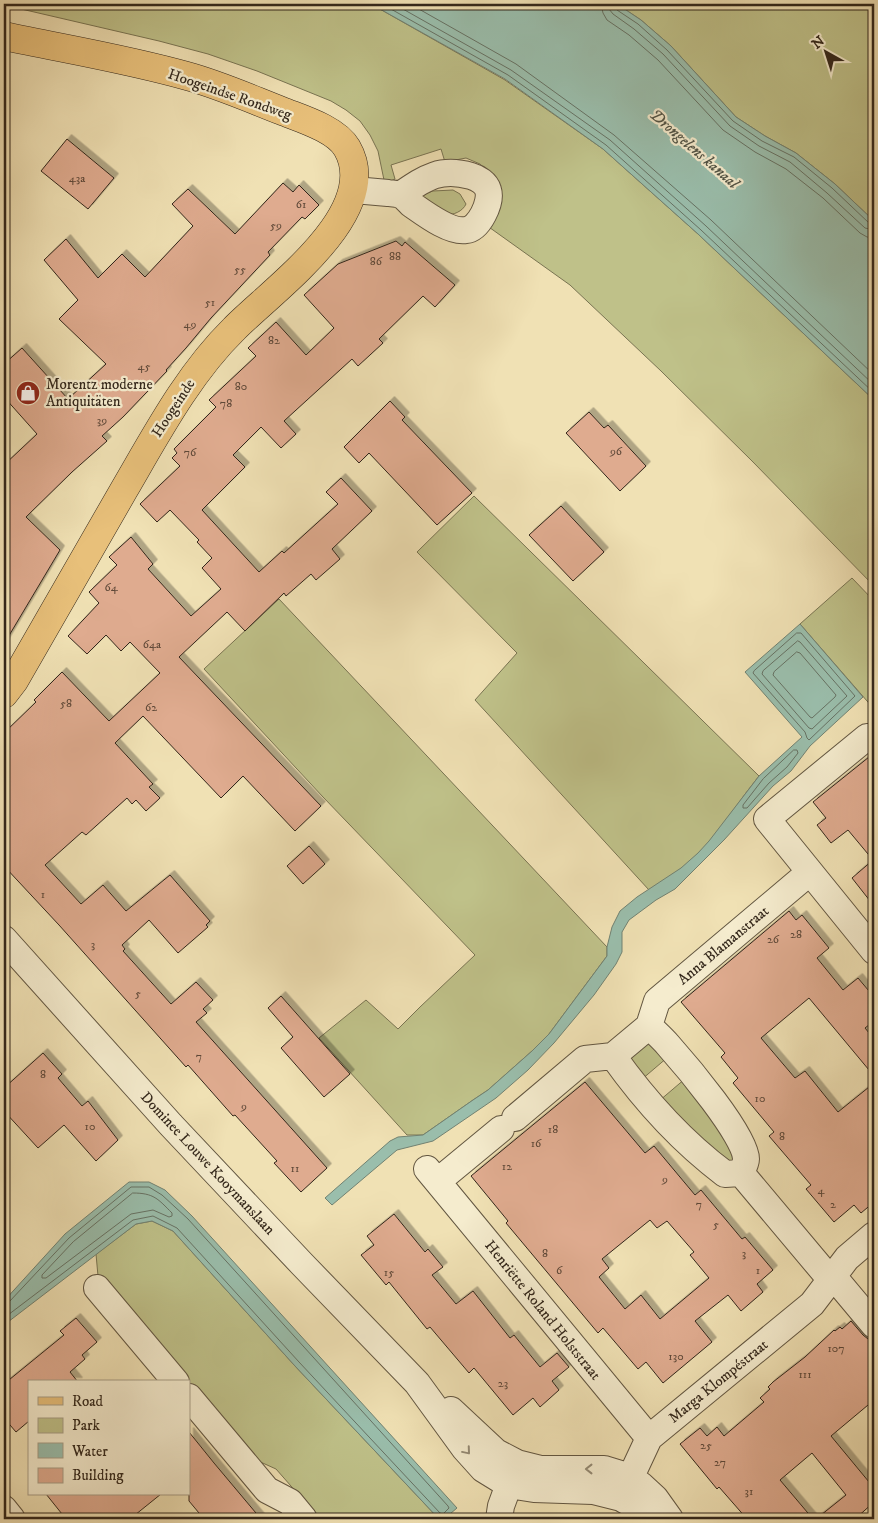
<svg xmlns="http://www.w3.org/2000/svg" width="878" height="1523" viewBox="0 0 878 1523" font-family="'IM FELL DW Pica',serif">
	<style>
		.green { fill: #bfc189; stroke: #797452 }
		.water { fill: #9abeac; stroke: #718272 }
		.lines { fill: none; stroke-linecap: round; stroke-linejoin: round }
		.shore { stroke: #667264; stroke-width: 1 }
		.building { fill: #dfab8f; stroke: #33271b; fill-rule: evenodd; filter: url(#shadow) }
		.minor-casing { stroke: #625641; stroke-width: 28 }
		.major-casing { stroke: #33271b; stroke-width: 29 }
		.minor { stroke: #f5ecce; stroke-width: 26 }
		.major { stroke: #e8c07a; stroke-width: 28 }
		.oneway { stroke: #948a74 }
		.labels { text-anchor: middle; stroke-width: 4.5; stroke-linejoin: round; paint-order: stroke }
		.number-label { font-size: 12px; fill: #5e4838 }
		.street-label { font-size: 15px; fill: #33271b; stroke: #f5ecce }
		.poi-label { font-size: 15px; fill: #33271b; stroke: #f5ecce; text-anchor: start }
		.water-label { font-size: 16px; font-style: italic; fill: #525446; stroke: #f5ecce }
	</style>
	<defs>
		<filter id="shadow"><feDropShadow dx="4.5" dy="-4.5" stdDeviation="0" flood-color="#0004"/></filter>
	</defs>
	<rect width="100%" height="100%" fill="#f0e1b4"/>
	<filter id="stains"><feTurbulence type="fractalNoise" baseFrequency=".004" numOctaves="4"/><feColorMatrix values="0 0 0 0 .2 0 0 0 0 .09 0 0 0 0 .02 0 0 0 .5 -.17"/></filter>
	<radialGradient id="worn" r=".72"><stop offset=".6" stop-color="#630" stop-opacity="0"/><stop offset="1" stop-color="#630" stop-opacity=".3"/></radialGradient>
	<!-- green -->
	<path class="green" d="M4 4H371L505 80 603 149 698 234 874 400V586L753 462 661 371 570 285 486 225 491 174 480 164 466 158 445 162 441 149 391 165 395 179 391 181 384 180 378 151 370 135 360 121 346 110 331 101 257 71 208 54 159 41 4 5Z
		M617 4H874V221L835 184 796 153 765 136 736 117 671 46 641 20Z
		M453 190 460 194 466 204C463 211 453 216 445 214 438 213 424 201 417 196L433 191Z
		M474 496 759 776C742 797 727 820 710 841 694 860 671 878 649 890L475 700 517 653 417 552Z
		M852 578 874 601V709L800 624Z
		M279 599 607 947V956L549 1034 532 1051 488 1090 473 1100 423 1135H407L319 1038 366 1000 398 1029 420 1007 475 955 323 797 204 669Z
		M644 1040 668 1057 641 1080 627 1054Z
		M686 1078 739 1156 728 1165 659 1101Z
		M152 1221 173 1231 295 1366 439 1519H320L276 1469 256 1460 98 1276 96 1254 136 1224Z"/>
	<!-- water -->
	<path class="water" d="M371 4H617L641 20 671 46 736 117 765 136 796 153 835 184 874 221V400L698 234 603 149 505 79Z
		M800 624 863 697 810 746 791 771 773 786 724 840 675 889 656 900 629 920 622 932V952L616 964 594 995 554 1043 528 1070 496 1098 433 1141 397 1150 332 1205 325 1198 390 1141 398 1137 423 1135 473 1100 488 1090 532 1051 549 1034 607 956V947L612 927 620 911 637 897 681 868 698 853 709 841 759 776 802 737 745 672Z
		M129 1182H149L165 1190 192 1216 457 1508 444 1519H439L295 1366 173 1231 152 1221 136 1224 4 1325V1301L65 1234Z"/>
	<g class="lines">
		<!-- shore -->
		<path class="shore" d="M382 4 508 75 606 145 701 230 874 393
			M394 4 511 70 610 140 706 226 874 385
			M410 4 516 64 614 135 711 220 874 375
			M601 4 603 13 607 20 629 35 658 60 723 130 755 152 786 169 823 198 860 233 867 237 874 238
			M609 4V9L613 14 634 29 663 54 730 126 759 146 790 162 827 193 865 228 874 230
			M615 4 617 10 638 24 667 50 733 121 762 141 794 157 832 188 869 223 874 224
			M797 633H801L855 696 809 740 807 738 805 732 753 673 754 671Z
			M798 641 800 642 847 696 812 729 809 728 762 674 763 671Z
			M797 652 800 653 836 695 835 697 812 718 810 717 773 675 774 672Z
			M794 750H797L798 753 787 767 769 783 747 808H743V805L763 779Z
			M133 1193C154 1193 158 1199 172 1213V1216L169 1217 153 1210 131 1214 46 1278H42V1275L73 1242Z
			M4 1304 9 1302 69 1238 131 1187H149L162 1195 188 1219 448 1506 449 1508 443 1514 440 1513 299 1362 177 1228 153 1216 133 1220 4 1318"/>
	</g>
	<!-- building -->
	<path class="building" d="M67 139 114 178 88 209 41 171Z
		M283 183 293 192 299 185 319 205 305 219 302 217 268 252 270 255 211 318 186 348 166 370 167 371 123 417 102 436 107 441 72 472 26 517 60 550 4 644V465L37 434 4 397V364L22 348 68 399 106 364 59 319 78 300 44 260 66 239 98 278 122 254 145 277 193 226 172 204 188 189 235 234Z
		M396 241 402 246 405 242 455 285 435 307 423 296 379 339 383 343 358 366 352 359 284 421 296 434 281 448 261 427 233 455 245 467 202 510 259 572 282 551 284 553 338 504 326 492 341 478 372 511 332 549 340 559 316 580 311 574 286 596 284 593 245 631 227 612 179 657 321 806 295 831 243 776 221 798 143 716 115 743 153 784 149 787 160 798 146 811 136 800 132 804 127 798 86 835 82 832 45 865 81 904 103 885 126 911 170 875 210 921 206 925 208 927 178 953 149 920 122 945 125 949 123 951 171 1004 196 982 213 1000 203 1009 207 1013 196 1022 327 1168 301 1192 274 1163 277 1161 235 1115 233 1116 188 1065 186 1067 59 925 4 866V733L36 702 34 700 62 672 109 721 160 673 130 642 121 651 106 635 87 654 68 636 99 603 89 592 117 565 109 557 131 537 153 564 148 569 191 616 221 589 202 568 212 558 197 542 199 540 170 510 157 522 140 504 180 466 172 458 177 453 174 449 216 407 209 400 256 356 248 348 276 322 306 355 334 328 304 295 338 264Z
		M390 401 405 417 402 420 472 493 437 525 369 453 359 463 344 447Z
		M589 412 604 428 608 425 646 466 620 491 566 433Z
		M561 506 604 552 573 581 529 535Z
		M874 753V906L852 878 873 860 848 830 831 843 817 825 826 818 813 802Z
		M309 846 325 864 303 884 287 866Z
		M789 911 796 920 802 915 829 948 817 958 843 990 858 978 874 997V1021L865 1028 874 1039V1076L809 998 761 1038 795 1078 805 1071 838 1112 874 1083V1202L861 1213 854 1205 834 1222 806 1189 811 1185 769 1136 774 1132 733 1083 738 1078 721 1057 725 1053 681 1002Z
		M281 996 350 1074 324 1097 281 1048 293 1037 268 1008Z
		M43 1053 62 1074 58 1078 82 1106 88 1101 118 1140 96 1161 64 1125 38 1148 4 1111V1088Z
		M585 1082 645 1153 654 1146 695 1195 701 1190 742 1239 745 1237 773 1270 757 1284 763 1292 741 1311 728 1295 695 1321 712 1342 663 1383 646 1362 638 1369 603 1328 598 1333 506 1223 508 1221 471 1176ZM650 1220 657 1228 667 1221 694 1252 690 1255 709 1278 660 1319 641 1295 625 1309 599 1277 609 1268 602 1259Z
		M394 1214 425 1252 428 1249 443 1267 432 1275 456 1304 473 1291 510 1338 514 1335 540 1367 557 1353 569 1367 552 1381 559 1390 540 1407 533 1398 513 1415 474 1368 469 1373 430 1327 427 1329 389 1282 386 1285 361 1255 374 1245 367 1236Z
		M76 1318 97 1342 82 1355 85 1359 70 1372 78 1382H29V1421L16 1432 4 1418V1384L64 1335 60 1331Z
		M851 1321 863 1335 868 1339 874 1340V1400L831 1436 874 1488V1502L855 1519H816L846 1495 812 1453 780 1480 813 1519H747L719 1487 717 1489 680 1444 700 1428 707 1436 717 1427 724 1436 764 1402 760 1398 770 1389 768 1387 773 1382 805 1357 834 1330 835 1331 840 1327 842 1329Z
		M189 1432 214 1463 261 1519H204L189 1501Z
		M46 1494H161L130 1519H66Z"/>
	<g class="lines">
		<!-- minor casing -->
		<g class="minor-casing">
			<path id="minor" d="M354 190C365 191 377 192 388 193 392 194 396 193 400 195 404 196 408 201 411 204 424 213 450 233 466 230 479 229 492 202 488 190 486 183 478 178 471 176 440 167 425 178 400 195
				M867 737 767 819 874 951
				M4 939 171 1125 302 1264 417 1383 465 1449 483 1469 509 1485 534 1489 593 1491 621 1498 658 1519
				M649 1026 657 1001 810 872
				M515 1118 585 1059 613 1056
				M427 1169 649 1438
				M741 1173C743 1169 746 1163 746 1159 746 1136 685 1064 668 1045 662 1038 655 1032 649 1026L613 1056C645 1101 681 1141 725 1174L741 1173 830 1279
				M438 1181 501 1129
				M833 1276 874 1325
				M97 1288 176 1382
				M189 1397 267 1490 290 1502 304 1519
				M451 1410 496 1452 517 1463 541 1469H604L630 1477 642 1486 655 1498 670 1519
				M621 1498 649 1438 812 1304 847 1258 874 1235
				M4 1509 12 1519
				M499 1519 501 1506 515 1468"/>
		</g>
		<!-- major casing -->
		<g class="major-casing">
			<path id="major" d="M4 36C65 49 127 59 187 76 220 85 251 99 282 111 302 119 336 129 347 148 384 212 272 290 234 329 189 373 157 433 125 488 88 552 51 617 14 681L4 694"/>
		</g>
		<!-- minor -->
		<use href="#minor" class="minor"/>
		<!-- major -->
		<use href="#major" class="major"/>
	</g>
	<!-- one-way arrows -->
	<defs><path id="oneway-chevron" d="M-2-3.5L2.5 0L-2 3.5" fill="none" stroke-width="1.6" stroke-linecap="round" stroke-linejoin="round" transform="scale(1.25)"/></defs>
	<g class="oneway">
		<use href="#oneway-chevron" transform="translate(467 1451) rotate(50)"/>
		<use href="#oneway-chevron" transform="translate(589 1469) rotate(180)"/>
	</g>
	<!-- icons -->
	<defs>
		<g id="shop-disc" transform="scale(1.25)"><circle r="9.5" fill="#8f2418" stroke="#f5ecce"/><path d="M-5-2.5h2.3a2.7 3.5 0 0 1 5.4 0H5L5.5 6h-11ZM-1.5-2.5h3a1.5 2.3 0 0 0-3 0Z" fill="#fff"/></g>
	</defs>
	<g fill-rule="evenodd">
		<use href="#shop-disc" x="28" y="393"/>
	</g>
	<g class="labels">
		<!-- number labels -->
		<g class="number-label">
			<text x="77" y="182">43a</text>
			<text x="301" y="208">61</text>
			<text x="276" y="229">59</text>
			<text x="395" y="260">88</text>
			<text x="376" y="265">86</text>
			<text x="240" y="273">55</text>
			<text x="210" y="306">51</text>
			<text x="190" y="328">49</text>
			<text x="274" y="344">82</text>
			<text x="144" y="370">45</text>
			<text x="241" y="390">80</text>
			<text x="226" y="407">78</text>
			<text x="102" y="424">39</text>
			<text x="616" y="455">96</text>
			<text x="190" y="456">76</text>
			<text x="111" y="591">64</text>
			<text x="152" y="648">64a</text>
			<text x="66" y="707">58</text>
			<text x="151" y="711">62</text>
			<text x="43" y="898">1</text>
			<text x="796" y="938">28</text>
			<text x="773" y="943">26</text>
			<text x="93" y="948">3</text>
			<text x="138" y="997">5</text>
			<text x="199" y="1060">7</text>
			<text x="43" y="1078">8</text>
			<text x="760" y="1102">10</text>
			<text x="244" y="1110">9</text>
			<text x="90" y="1130">10</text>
			<text x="553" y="1133">18</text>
			<text x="782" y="1140">8</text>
			<text x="536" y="1147">16</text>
			<text x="507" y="1170">12</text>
			<text x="295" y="1172">11</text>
			<text x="665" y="1183">9</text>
			<text x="821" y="1194">4</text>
			<text x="699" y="1208">7</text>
			<text x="833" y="1208">2</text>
			<text x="716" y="1228">5</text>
			<text x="545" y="1257">8</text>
			<text x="744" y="1257">3</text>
			<text x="559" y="1274">6</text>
			<text x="758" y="1274">1</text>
			<text x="389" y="1276">15</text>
			<text x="836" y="1352">107</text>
			<text x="676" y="1360">130</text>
			<text x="805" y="1378">111</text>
			<text x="503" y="1387">23</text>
			<text x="706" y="1449">25</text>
			<text x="720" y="1466">27</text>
			<text x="749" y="1495">31</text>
		</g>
		<!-- street labels -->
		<g class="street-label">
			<text transform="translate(230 94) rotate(19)" y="5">Hoogeindse Rondweg</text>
			<text transform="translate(173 408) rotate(-57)" y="5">Hoogeinde</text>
			<text transform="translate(723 945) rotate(-40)" y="5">Anna Blamanstraat</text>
			<text transform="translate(208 1163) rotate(47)" y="5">Dominee Louwe Kooymanslaan</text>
			<text transform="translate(543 1310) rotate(51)" y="5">Henriëtte Roland Holststraat</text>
			<text transform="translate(718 1381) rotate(-39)" y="5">Marga Klompéstraat</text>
		</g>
		<!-- poi labels -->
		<g class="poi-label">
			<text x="46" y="389">Morentz moderne<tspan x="46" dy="17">Antiquitäten</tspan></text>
		</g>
		<!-- water labels -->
		<g class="water-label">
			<text transform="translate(695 148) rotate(41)" y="6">Drongelens kanaal</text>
		</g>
	</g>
	<!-- margin -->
	<rect width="878" height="1523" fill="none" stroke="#f0e1b4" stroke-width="20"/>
	<rect x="5" y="5" width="868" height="1513" fill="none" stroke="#33271b" stroke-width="2.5"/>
	<rect x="10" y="10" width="858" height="1503" fill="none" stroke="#33271b"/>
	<!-- legend -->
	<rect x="28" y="1380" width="162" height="115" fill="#f5ecce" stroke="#a79d86"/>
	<rect x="38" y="1397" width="25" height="8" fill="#e8c07a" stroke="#a79d86"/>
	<text x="72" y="1406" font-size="15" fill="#33271b">Road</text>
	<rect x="38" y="1418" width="25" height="15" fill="#bfc189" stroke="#a79d86"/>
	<text x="72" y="1430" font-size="15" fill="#33271b">Park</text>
	<rect x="38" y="1443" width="25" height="15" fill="#9abeac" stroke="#a79d86"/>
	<text x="72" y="1456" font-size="15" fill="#33271b">Water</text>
	<rect x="38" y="1468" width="25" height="15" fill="#dfab8f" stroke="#a79d86"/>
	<text x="72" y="1480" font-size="15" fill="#33271b">Building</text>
	<!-- north arrow -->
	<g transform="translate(826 52) rotate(321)" stroke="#f5ecce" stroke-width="4" paint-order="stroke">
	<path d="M0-4L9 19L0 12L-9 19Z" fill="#33271b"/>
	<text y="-8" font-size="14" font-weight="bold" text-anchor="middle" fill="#33271b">N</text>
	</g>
	<rect width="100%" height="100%" filter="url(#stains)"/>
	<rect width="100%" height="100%" fill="url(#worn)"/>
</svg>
